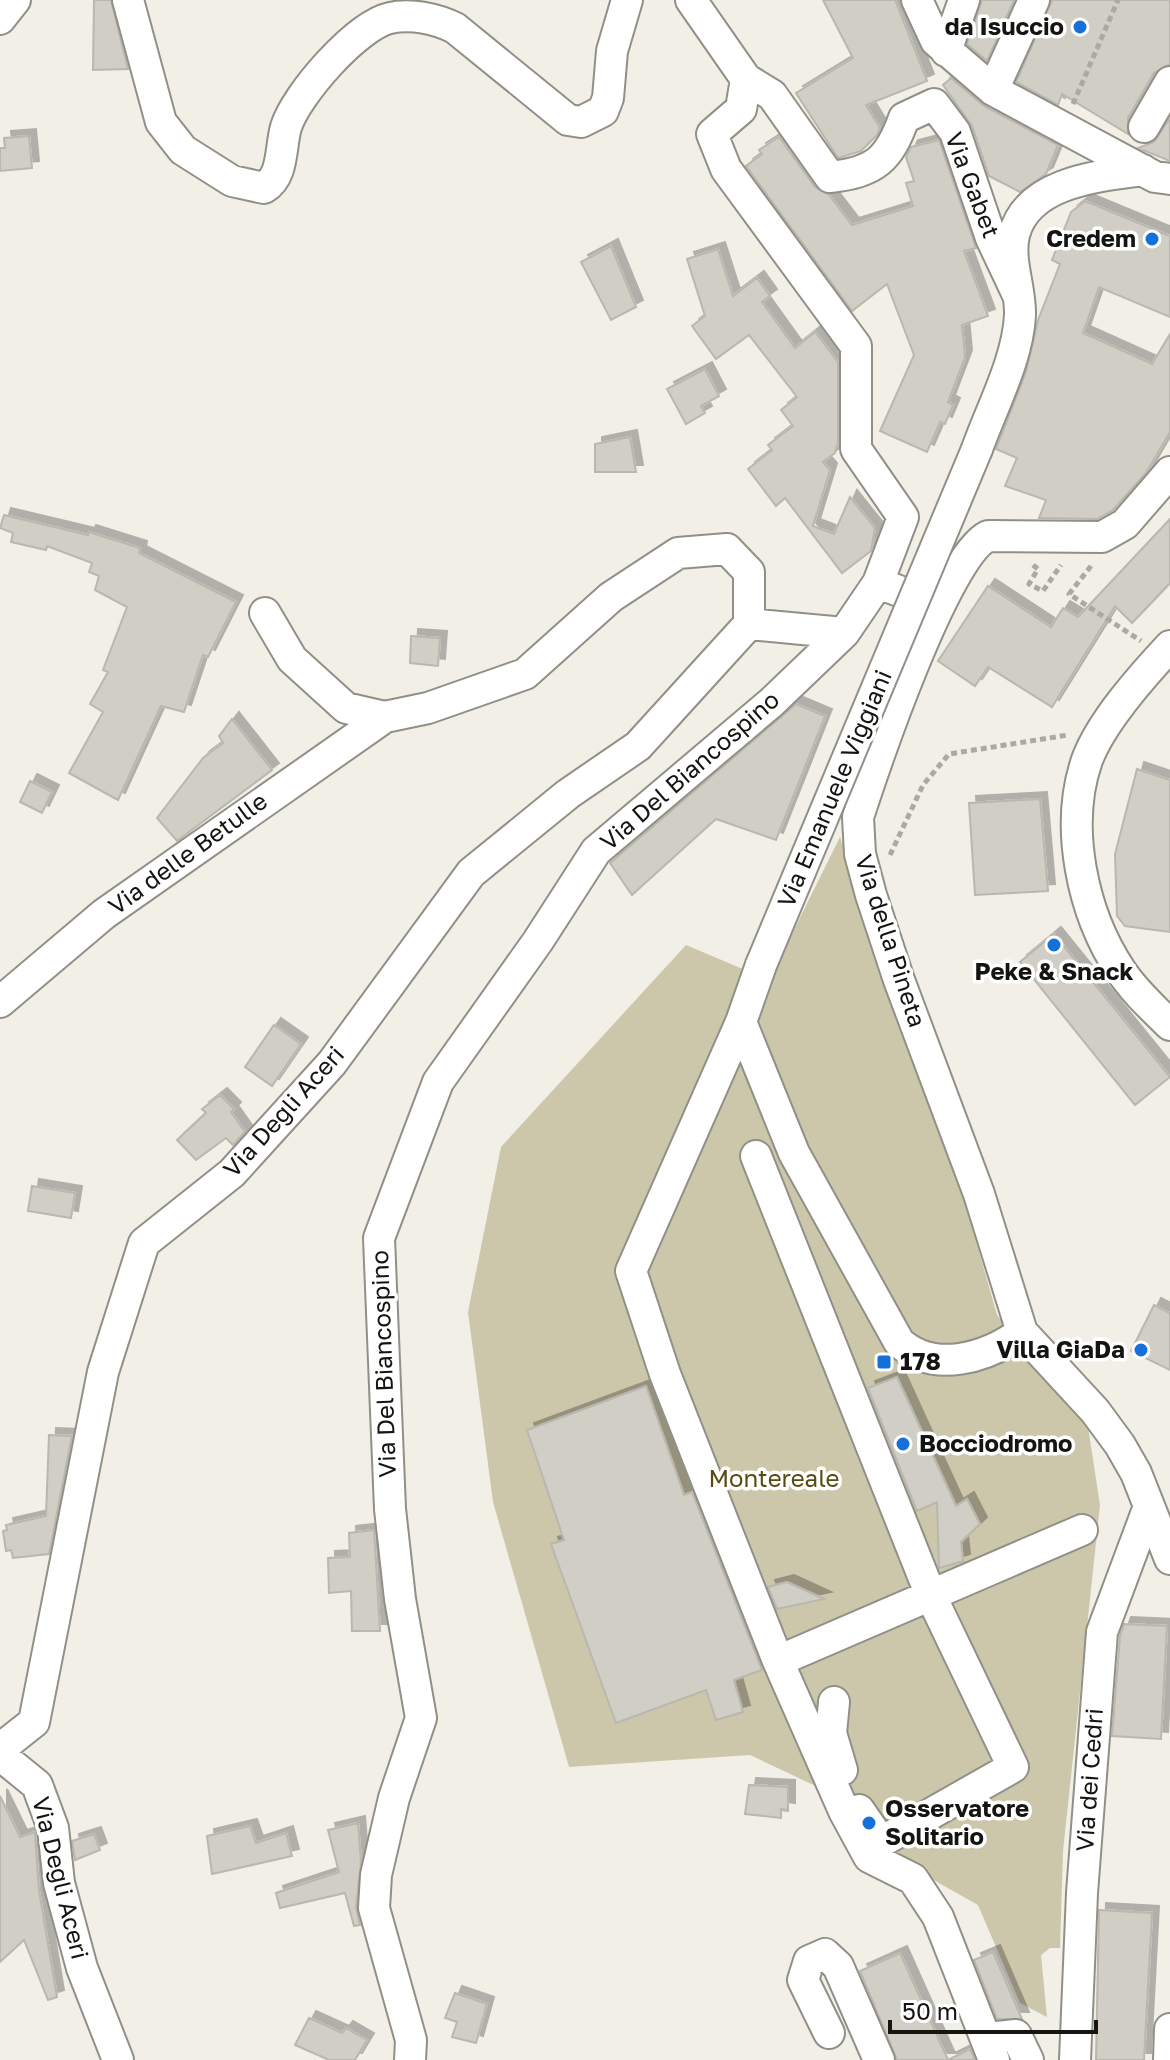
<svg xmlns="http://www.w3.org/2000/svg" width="1170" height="2060" viewBox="0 0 1170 2060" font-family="'Golos Text',sans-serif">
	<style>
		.green { fill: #ccc6aa }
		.building { fill: #d0cec5; stroke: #b9b7ae; stroke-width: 2; filter: url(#shadow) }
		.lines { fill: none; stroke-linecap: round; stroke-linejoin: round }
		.minor-casing { stroke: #919087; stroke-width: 34 }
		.path { stroke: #abaaa2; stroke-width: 5; stroke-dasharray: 6 4; stroke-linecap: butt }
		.minor { stroke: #fff; stroke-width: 30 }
		.minor-bridge-casing { stroke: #919087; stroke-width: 34; stroke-linecap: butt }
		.minor-bridge { stroke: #fff; stroke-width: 30 }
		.poi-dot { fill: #1670d9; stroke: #fff; stroke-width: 3 }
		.labels { text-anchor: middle; stroke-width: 7; stroke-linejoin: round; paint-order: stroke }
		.poi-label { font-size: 24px; font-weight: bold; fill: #141411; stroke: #fff; text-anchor: end }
		.street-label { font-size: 24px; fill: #141411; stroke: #fff }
		.park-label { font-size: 24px; fill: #574c11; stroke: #fff }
	</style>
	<defs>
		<filter id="shadow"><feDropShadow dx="7" dy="-7" stdDeviation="0" flood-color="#0004"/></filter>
	</defs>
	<rect width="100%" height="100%" fill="#f1efe6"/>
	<!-- green -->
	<path class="green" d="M840 837 960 1184 997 1315 1088 1427 1100 1505 1063 1851 1060 1948H1050L1041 1955 1047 2017 1020 2003 978 1905 877 1848 822 1789 750 1755 569 1767 493 1502 468 1312 501 1147 686 945 769 980Z"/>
	<!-- building -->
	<path class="building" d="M94 0H111L128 69 93 70Z
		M823 0H895L927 81 866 105 880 128 877 135 861 151 838 158 796 93 853 58Z
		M982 0H1014L987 61 967 44Z
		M1052 0H1170V64L1154 73 1128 118V134L1062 94 1058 105 1016 82Z
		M951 78 984 106 1058 145 1046 174 1020 192 989 176 972 126 943 85Z
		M1170 118V161L1138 148 1154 142Z
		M29 136 32 168 0 171V148H5L4 138Z
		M779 137 815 187 829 195 852 225 913 206 906 183 914 181 906 157 911 147 939 140 976 248 964 251 988 316 962 325 965 357 948 402 953 405 945 424 940 422 927 452 880 431 914 355 887 284 852 311 746 166 762 154 759 150Z
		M1085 201 1170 236V317L1099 287 1083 333 1152 364 1170 334V432L1146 473 1113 510 1097 519 1039 518 1046 500 1005 486 1017 458 996 449 1026 372 1038 320 1060 264 1052 260 1071 212Z
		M611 246 636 307 611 320 581 262Z
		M718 249 733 296 757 278 770 296 762 302 795 348 815 332 838 362V442L835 453 823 462 830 470 813 526 834 534 850 497 875 528 871 551 842 573 785 498 776 506 748 469 772 450 768 445 793 426 781 410 797 397 749 335 716 359 692 326 705 316 687 259Z
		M705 369 719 396 701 406 705 413 686 424 667 389Z
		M630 437 636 472H595V444Z
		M4 515 88 535 89 532 140 548 139 553 236 602 208 657 203 655 184 712 161 706 118 800 69 773 103 712 90 704 108 672 103 670 127 607 95 590 99 576 89 572 92 563 47 546 46 550 11 542 13 533 0 528Z
		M1170 519V583L1132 623 1115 606 1052 707 988 667 975 686 938 661 988 586 1051 627 1063 608 1078 617Z
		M411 636 440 638 438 666 410 663Z
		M796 704 825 716 776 840 716 819 632 895 610 863Z
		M232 719 272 770 177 841 157 818 203 758 223 743 219 736Z
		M1137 769 1170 780V932L1125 926 1117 916 1115 854Z
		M30 781 52 792 42 813 20 802Z
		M1040 799 1048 891 975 895 969 803Z
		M1054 934 1170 1077 1135 1105 1020 962Z
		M274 1025 301 1044 272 1086 245 1067Z
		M220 1095 234 1109 231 1112 245 1132 233 1145 226 1138 196 1160 177 1140 206 1113 202 1109Z
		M32 1186 75 1193 71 1218 28 1211Z
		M1154 1305 1170 1313V1370L1131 1351Z
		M897 1377 956 1506 967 1499 980 1524 961 1542 963 1561 939 1568 937 1502 917 1511 868 1388Z
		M646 1386 684 1495 692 1492 762 1670 734 1680 743 1712 716 1720 706 1690 616 1723 551 1544 564 1540 527 1430Z
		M49 1435 72 1436 49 1554 13 1558 11 1550 6 1551 3 1531 7 1530 6 1525 46 1516Z
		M374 1530 380 1631H352L351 1591 329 1593 328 1558 350 1557 349 1533Z
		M787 1582 824 1599 777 1609 768 1587Z
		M1124 1624 1167 1626 1161 1739 1112 1736 1120 1636Z
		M749 1785 788 1787V1810L781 1809V1818L745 1814Z
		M0 1796 20 1837 35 1832 39 1891 57 1997 48 2000 24 1940 0 1962Z
		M358 1823 361 1862 356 1907 360 1925 354 1926 345 1893 280 1908 276 1893 339 1872 328 1830Z
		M250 1826 256 1843 286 1833 292 1856 212 1874 207 1836Z
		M94 1834 100 1850 75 1860 72 1841Z
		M1099 1910 1152 1913 1144 2060H1096Z
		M993 1952 1022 2019H997L974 1960Z
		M900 1953 948 2060 970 2049 975 2060H897L860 1971Z
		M455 1993 487 2004 476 2043 452 2037 457 2022 445 2018Z
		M309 2018 342 2033 346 2028 367 2040 355 2060H329L295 2045Z"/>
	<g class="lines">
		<!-- minor casing -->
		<g class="minor-casing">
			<path id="minor" d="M128 0 161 122 183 150 232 181 264 188C284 176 280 148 286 127 296 95 356 26 390 18 411 13 437 19 455 28L568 120 581 122 603 111 608 98 612 51 627 0
				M691 0 746 79 772 95 830 177C875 172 889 160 904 118L934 104 955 132 991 238 1018 295
				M917 0 936 41 993 90 1155 177 1170 179
				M0 19 15 0
				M946 51 964 0
				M746 79 741 109 712 134 726 169 856 346V449L903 517 878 583 938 606
				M993 90 1034 0
				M1144 127 1170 82
				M977 449C992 407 1018 359 1020 315 1021 289 1008 261 1014 235 1027 182 1098 176 1143 170
				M1170 472 1125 524 1102 537 988 536C945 557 875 765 858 817L860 854 871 895 899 980 979 1194 1022 1332 1095 1411 1120 1445 1136 1473 1170 1559
				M265 613 292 659 346 708 385 717 428 708 525 674 611 597 678 553 727 549 749 572V624
				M749 624 844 633 878 583
				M1170 646C1142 676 1101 722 1087 760 1064 826 1082 913 1121 971 1134 991 1153 1008 1170 1025
				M761 965 741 1022 794 1153 899 1342C934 1374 987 1358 1022 1332
				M0 1002 104 914 385 717
				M741 1022 631 1271 665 1374 778 1661 844 1811 869 1857 913 1879 938 1917 994 2060
				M756 1156 931 1596 1013 1767 881 1842 859 1810
				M778 1661 1082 1530
				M834 1702 831 1733 842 1770
				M0 1749 34 1722 103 1372 144 1243 232 1173 332 1063 471 873 568 794 638 746 749 624
				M0 1755 37 1785 53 1828 59 1883 82 1968 118 2060
				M829 2033 803 1980 809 1961 825 1954 838 1966 879 2060
				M988 2038 1016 2035 1028 2060
				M410 2060 411 2040 374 1908 376 1875 394 1798 421 1718 400 1599 390 1509 379 1238 438 1082 538 941 596 851 772 702 844 633
				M1075 2060 1082 1893 1102 1632 1148 1509
				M1169 2060 1170 2029"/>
		</g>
		<!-- path -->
		<path class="path" d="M1073 104 1118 0
			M1033 565 1038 569 1029 584 1043 591 1061 565
			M1091 566 1069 594 1141 641
			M890 855 923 785 949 754 1068 735"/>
		<!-- minor -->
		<use href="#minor" class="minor"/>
		<!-- minor-bridge casing -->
		<g class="minor-bridge-casing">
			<path id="minor-bridge" d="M761 965 977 449"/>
		</g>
		<!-- minor-bridge -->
		<use href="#minor-bridge" class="minor-bridge"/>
	</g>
	<!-- markers -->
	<g class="poi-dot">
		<circle cx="1080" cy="27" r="8"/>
		<circle cx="1152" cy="239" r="8"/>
		<circle cx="1054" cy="945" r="8"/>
		<circle cx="1141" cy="1350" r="8"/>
		<rect x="876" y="1354" width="16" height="16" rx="4"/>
		<circle cx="903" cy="1444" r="8"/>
		<circle cx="869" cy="1823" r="8"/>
	</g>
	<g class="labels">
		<!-- poi labels -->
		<g class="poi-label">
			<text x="1064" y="35">da Isuccio</text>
			<text x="1136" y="247">Credem</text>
			<text x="1054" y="980" text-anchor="middle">Peke &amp; Snack</text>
			<text x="1125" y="1358">Villa GiaDa</text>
			<text x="900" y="1370" text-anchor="start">178</text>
			<text x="919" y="1452" text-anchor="start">Bocciodromo</text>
			<text x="885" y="1817" text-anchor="start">Osservatore<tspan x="885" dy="28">Solitario</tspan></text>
		</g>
		<!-- street labels -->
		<g class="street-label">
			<text transform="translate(972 185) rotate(69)" y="8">Via Gabet</text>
			<text transform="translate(690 771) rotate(-41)" y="8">Via Del Biancospino</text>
			<text transform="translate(835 789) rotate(-67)" y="8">Via Emanuele Viggiani</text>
			<text transform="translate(188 854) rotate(-36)" y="8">Via delle Betulle</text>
			<text transform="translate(890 941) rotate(72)" y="8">Via della Pineta</text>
			<text transform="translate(284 1112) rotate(-48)" y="8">Via Degli Aceri</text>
			<text transform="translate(384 1364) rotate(-92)" y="8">Via Del Biancospino</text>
			<text transform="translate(1090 1780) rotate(-86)" y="8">Via dei Cedri</text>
			<text transform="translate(60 1878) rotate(76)" y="8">Via Degli Aceri</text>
		</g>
		<!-- park labels -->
		<g class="park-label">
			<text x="774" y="1487">Montereale</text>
		</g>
	</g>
	<!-- scale -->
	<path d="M890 2020v12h206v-12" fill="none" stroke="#141411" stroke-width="4"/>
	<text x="902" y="2020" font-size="24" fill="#141411" stroke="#ffffff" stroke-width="6" paint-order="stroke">50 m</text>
</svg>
